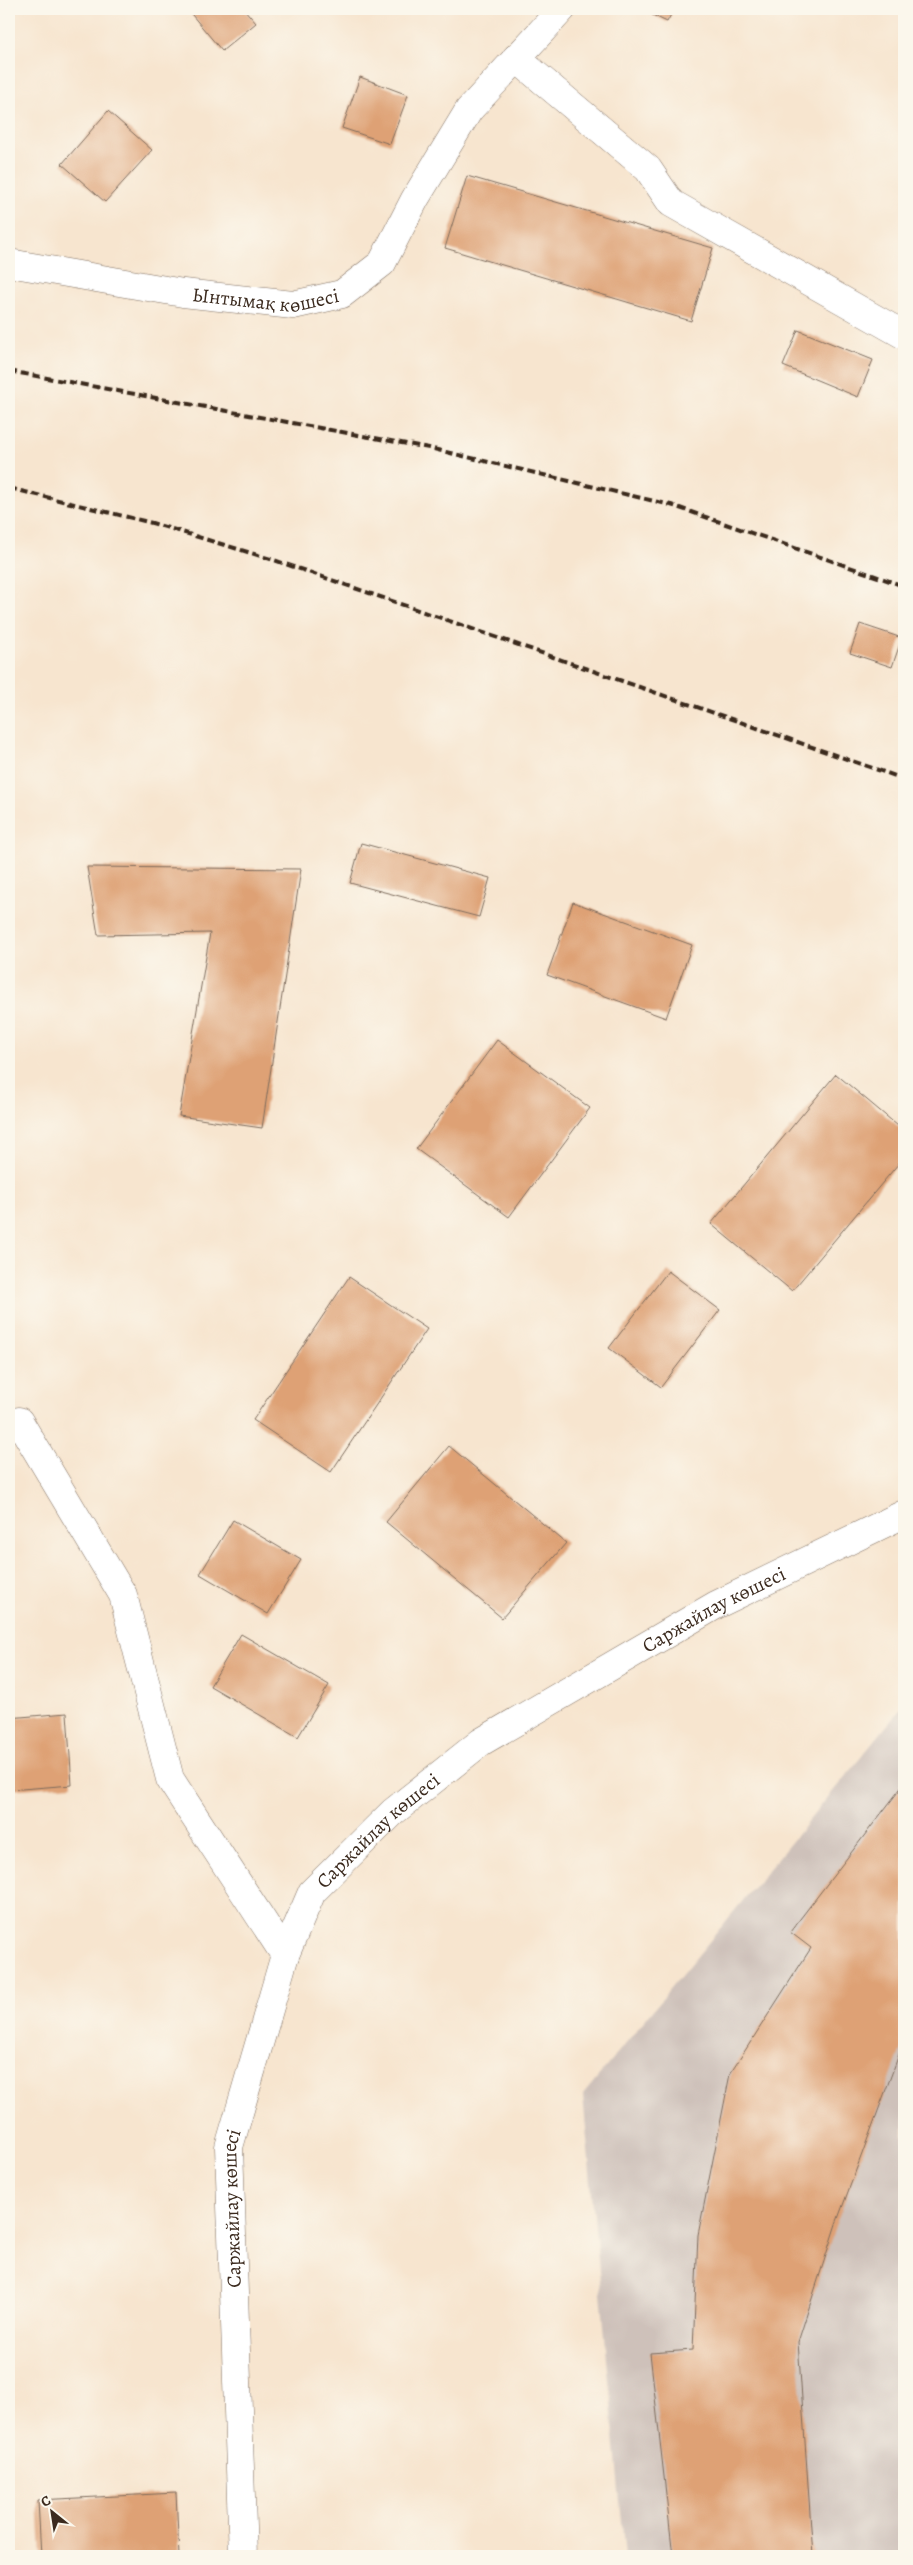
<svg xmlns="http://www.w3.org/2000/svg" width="913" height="2565" viewBox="0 0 913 2565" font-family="Alegreya,serif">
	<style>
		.industrial { fill: #cec1ba }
		.building { fill: #dea175 }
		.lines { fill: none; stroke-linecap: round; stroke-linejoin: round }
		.minor-casing { stroke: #7d6b5c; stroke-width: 29 }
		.minor { stroke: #fff; stroke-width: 28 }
		.rail { stroke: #3b2a1e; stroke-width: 4; stroke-dasharray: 8 4; stroke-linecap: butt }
		.labels { text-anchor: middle; stroke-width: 5; stroke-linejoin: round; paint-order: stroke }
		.street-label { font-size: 20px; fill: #3b2a1e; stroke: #fbf7ec }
	</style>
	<rect width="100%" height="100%" fill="#fbf7ec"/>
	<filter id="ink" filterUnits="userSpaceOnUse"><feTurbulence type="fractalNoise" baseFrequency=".02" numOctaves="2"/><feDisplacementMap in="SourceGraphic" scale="10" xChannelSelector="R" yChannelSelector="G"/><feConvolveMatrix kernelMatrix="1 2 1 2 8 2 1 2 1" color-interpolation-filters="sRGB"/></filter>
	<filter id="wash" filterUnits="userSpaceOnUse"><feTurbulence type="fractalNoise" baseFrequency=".0096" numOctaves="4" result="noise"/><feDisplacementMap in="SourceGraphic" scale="20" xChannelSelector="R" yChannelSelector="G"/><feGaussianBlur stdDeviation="1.12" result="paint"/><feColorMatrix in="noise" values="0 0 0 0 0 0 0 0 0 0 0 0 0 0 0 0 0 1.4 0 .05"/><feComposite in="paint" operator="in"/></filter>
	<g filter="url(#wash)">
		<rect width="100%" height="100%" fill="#f7e5cf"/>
		<!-- industrial -->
		<path class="industrial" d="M904 1705V2556H625L583 2095Z"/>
		<g id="blocks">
			<!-- building -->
			<path class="building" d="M187 9H244L256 23 222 51Z
				M640 9H674L667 22Z
				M360 77 408 95 390 144 342 128Z
				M108 111 152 150 105 202 62 164Z
				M467 176 713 248 691 321 445 248Z
				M798 330 873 360 858 397 783 366Z
				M860 624 902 638 892 667 850 653Z
				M361 843 490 878 479 917 350 883Z
				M87 867 301 869 262 1128 179 1116 210 933 98 935Z
				M573 902 692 945 666 1018 547 975Z
				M497 1040 590 1108 509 1217 416 1149Z
				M836 1074 904 1131V1157L792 1291 711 1224Z
				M668 1271 720 1310 661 1387 609 1348Z
				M349 1277 427 1329 331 1472 253 1420Z
				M449 1446 566 1543 502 1618 386 1522Z
				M233 1520 301 1560 268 1614 200 1574Z
				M241 1634 329 1685 298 1737 210 1686Z
				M67 1713 72 1785 9 1790V1718Z
				M904 1784V2041L836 2224 798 2342 813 2556H673L650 2353 693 2350 698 2235 730 2074 811 1948 790 1932Z
				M176 2493 179 2556H41L38 2500Z"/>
		</g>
	</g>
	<g filter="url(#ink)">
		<use href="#blocks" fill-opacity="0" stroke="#7d6b5c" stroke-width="1"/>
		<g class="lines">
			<!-- minor casing -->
			<g class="minor-casing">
				<g id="minor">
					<path d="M516 58 648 169 671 203 904 335"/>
					<path id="s1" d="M9 263 183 293 293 305 342 294 382 263 415 199 469 110 562 9"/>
					<path d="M19 1421 123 1595 170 1779 285 1955"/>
					<path id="s2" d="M243 2556 229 2147 285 1955 312 1892 393 1812 481 1742 716 1605 904 1514"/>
				</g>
			</g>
			<!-- minor -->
			<use href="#minor" class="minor"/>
			<!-- rail -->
			<path class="rail" d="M9 371 429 448 671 505 904 586
				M9 488 152 523 274 560 904 779"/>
		</g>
	</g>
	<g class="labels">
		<!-- street labels -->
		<g class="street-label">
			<text dy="7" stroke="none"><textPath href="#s1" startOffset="260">Ынтымақ көшесі</textPath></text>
			<text dy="7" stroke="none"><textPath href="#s2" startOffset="1172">Саржайлау көшесі</textPath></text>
			<text dy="7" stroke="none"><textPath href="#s2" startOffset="768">Саржайлау көшесі</textPath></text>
			<text dy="7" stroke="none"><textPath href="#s2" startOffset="348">Саржайлау көшесі</textPath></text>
		</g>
	</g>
	<!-- margin -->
	<rect width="913" height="2565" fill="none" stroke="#fbf7ec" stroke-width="30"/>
	<!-- north arrow -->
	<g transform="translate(52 2512) rotate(330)" stroke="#fbf7ec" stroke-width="4" paint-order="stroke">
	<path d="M0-4L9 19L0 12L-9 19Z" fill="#3b2a1e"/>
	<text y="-8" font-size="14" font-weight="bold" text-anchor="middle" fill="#3b2a1e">С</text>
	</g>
</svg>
